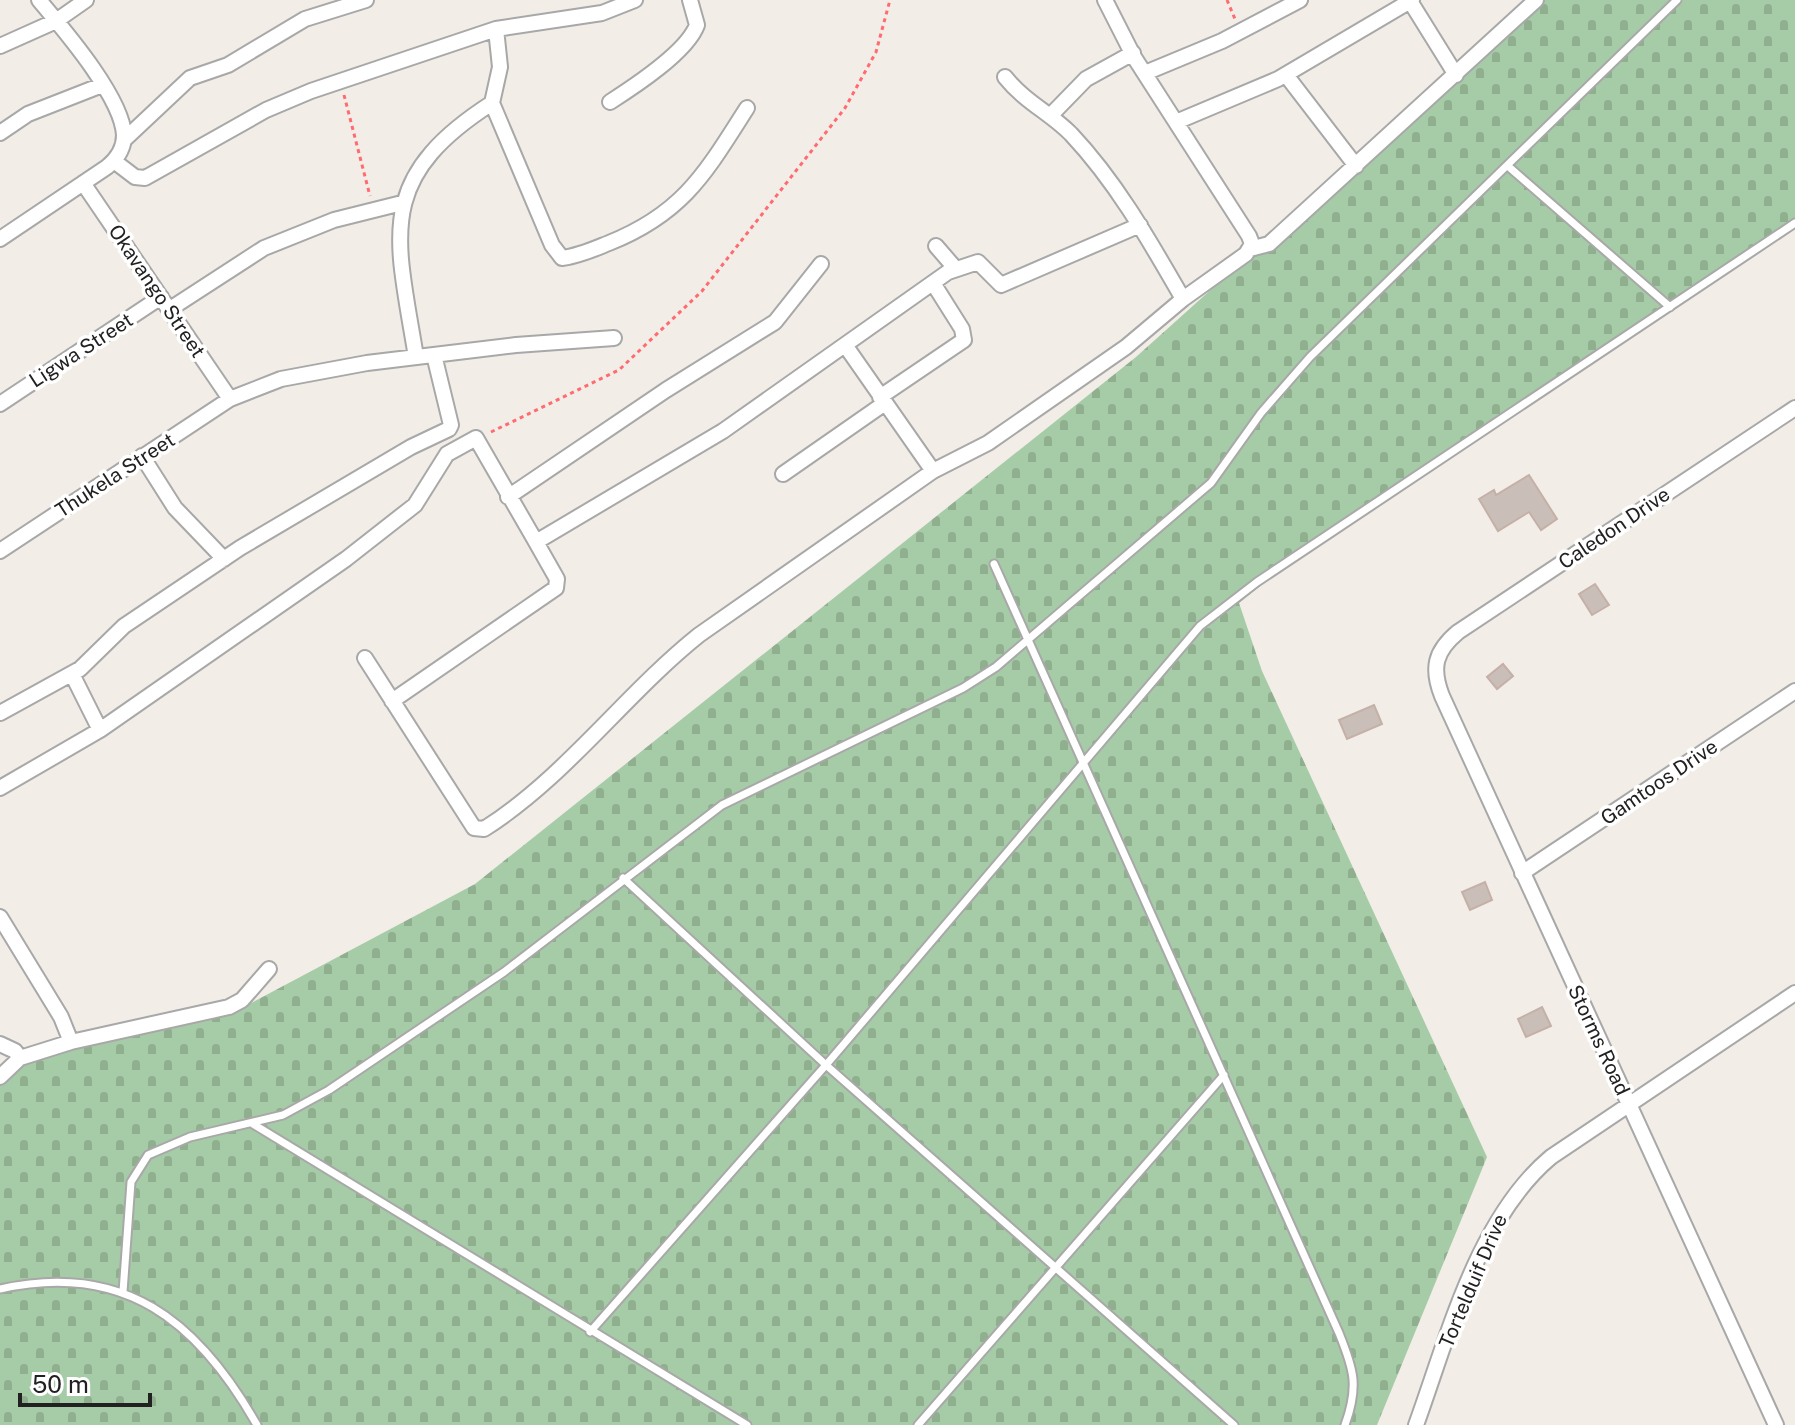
<svg xmlns="http://www.w3.org/2000/svg" width="1795" height="1425" viewBox="0 0 1795 1425" font-family="'Public Sans',sans-serif">
	<style>
		.cemetery { fill: url(#cemetery-stones) }
		.building { fill: #cabeb9; stroke: #c5b0a8; stroke-width: 2 }
		.lines { fill: none; stroke-linecap: round; stroke-linejoin: round }
		.service-casing { stroke: #a8a8a8; stroke-width: 11 }
		.minor-casing { stroke: #a8a8a8; stroke-width: 18 }
		.path { stroke: #ff6b70; stroke-width: 3; stroke-dasharray: 4 4; stroke-linecap: butt }
		.service { stroke: #fff; stroke-width: 7 }
		.minor { stroke: #fff; stroke-width: 14 }
		.labels { text-anchor: middle; stroke-width: 7; stroke-linejoin: round; paint-order: stroke }
		.street-label { font-size: 20px; fill: #212121; stroke: #fff }
	</style>
	<defs>
		<pattern id="cemetery-stones" width="16" height="16" patternUnits="userSpaceOnUse" patternTransform="scale(2)"><rect width="16" height="16" fill="#a6cca7"/><path d="M2 7V4a2 2 0 0 1 4 0v3zM10 15v-3a2 2 0 0 1 4 0v3z" fill="#8faf8f"/></pattern>
	</defs>
	<rect width="100%" height="100%" fill="#f2ede7"/>
	<!-- cemetery -->
	<path class="cemetery" d="M1524 0H1795V224L1270 578 1239 603 1262 671 1487 1157 1377 1425H0V1081L63 1035 242 1008 475 884 1136 357 1403 117Z"/>
	<!-- building -->
	<path class="building" d="M1529 475 1557 519 1541 530 1529 512 1498 531 1479 499 1494 490 1496 495Z
		M1595 584 1609 605 1592 615 1579 594Z
		M1503 664 1513 676 1497 689 1487 677Z
		M1374 705 1382 724 1347 739 1339 720Z
		M1485 882 1492 900 1470 910 1462 892Z
		M1542 1007 1551 1026 1526 1037 1518 1019Z"/>
	<g class="lines">
		<!-- service casing -->
		<g class="service-casing">
			<path id="service" d="M1509 167 1670 307
				M994 564 1339 1333C1354 1370 1359 1386 1345 1425
				M623 878 826 1065 1234 1425
				M253 1124 747 1425
				M0 1289C124 1261 198 1321 257 1425
				M123 1292 131 1182 148 1155 190 1137 283 1115 329 1090 504 972 722 805 963 688 996 667 1211 483 1261 413 1310 357 1677 0
				M590 1332 826 1065 1200 626 1257 582 1795 223
				M918 1425 1224 1075"/>
		</g>
		<!-- minor casing -->
		<g class="minor-casing">
			<path id="minor" d="M1410 1 1456 75
				M0 46 56 21 86 0
				M1145 73 1222 41 1300 0
				M1286 75 1356 166
				M1005 77C1026 103 1049 112 1071 134 1117 183 1149 240 1183 299
				M610 102C635 86 687 52 697 25L690 0
				M492 103 552 245 562 258C579 256 594 249 609 243 684 213 706 172 747 108
				M1050 116 1086 79 1133 53
				M1176 122 1278 79 1412 0
				M0 133 28 114 102 85
				M124 140 190 78 228 65 305 19 366 0
				M114 161 135 177 145 178 266 110 311 91 496 29 602 13 635 0
				M83 183 230 399
				M0 239 107 167C117 159 124 148 124 135 122 97 64 30 39 0
				M936 246 955 268
				M1250 249 1269 244 1536 0
				M170 309 264 248 334 220 402 203
				M845 345 933 471
				M416 357C396 235 374 179 492 103L500 67 496 29
				M880 397 964 340 962 329 933 283
				M0 404 161 297
				M142 456 175 508 224 559
				M783 474 885 403
				M508 497 666 390 775 322 821 264
				M0 551 230 399 281 379 367 363 516 345 614 338
				M365 658 474 828 484 829C566 777 624 695 699 635L933 471 988 443 1126 347 1183 299 1246 254 1252 244 1249 236 1134 57 1105 0
				M72 674 100 730
				M392 701 556 588 557 579 536 542 723 431 948 272 978 262 1001 285 1140 225
				M0 713 80 669 124 626 240 548 411 447 449 429 451 425 434 355
				M0 788 100 730 346 559 415 505 447 454 476 438 536 542
				M1522 873 1795 691
				M0 917 61 1017 71 1042
				M0 1044 15 1051 20 1058 0 1077
				M20 1058 71 1042 229 1007 242 1000 269 969
				M1416 1425C1448 1337 1477 1219 1551 1157L1795 993
				M1776 1425 1442 696C1431 668 1435 651 1458 632L1795 408"/>
		</g>
		<!-- path -->
		<path class="path" d="M1227 0 1235 19
			M344 95 370 196
			M491 432 619 370 702 291 845 108 876 52 890 0"/>
		<!-- service -->
		<use href="#service" class="service"/>
		<!-- minor -->
		<use href="#minor" class="minor"/>
	</g>
	<g class="labels">
		<!-- street labels -->
		<g class="street-label">
			<text transform="translate(157 291) rotate(56)" y="7">Okavango Street</text>
			<text transform="translate(81 350) rotate(-33)" y="7">Ligwa Street</text>
			<text transform="translate(115 475) rotate(-33)" y="7">Thukela Street</text>
			<text transform="translate(1614 528) rotate(-34)" y="7">Caledon Drive</text>
			<text transform="translate(1659 782) rotate(-34)" y="7">Gamtoos Drive</text>
			<text transform="translate(1599 1040) rotate(65)" y="7">Storms Road</text>
			<text transform="translate(1473 1281) rotate(-67)" y="7">Tortelduif Drive</text>
		</g>
	</g>
	<!-- scale -->
	<path d="M20 1393v12h130v-12" fill="none" stroke="#212121" stroke-width="4"/>
	<text x="32" y="1393" font-size="24" fill="#212121" stroke="#ffffff" stroke-width="6" paint-order="stroke">50 m</text>
</svg>
